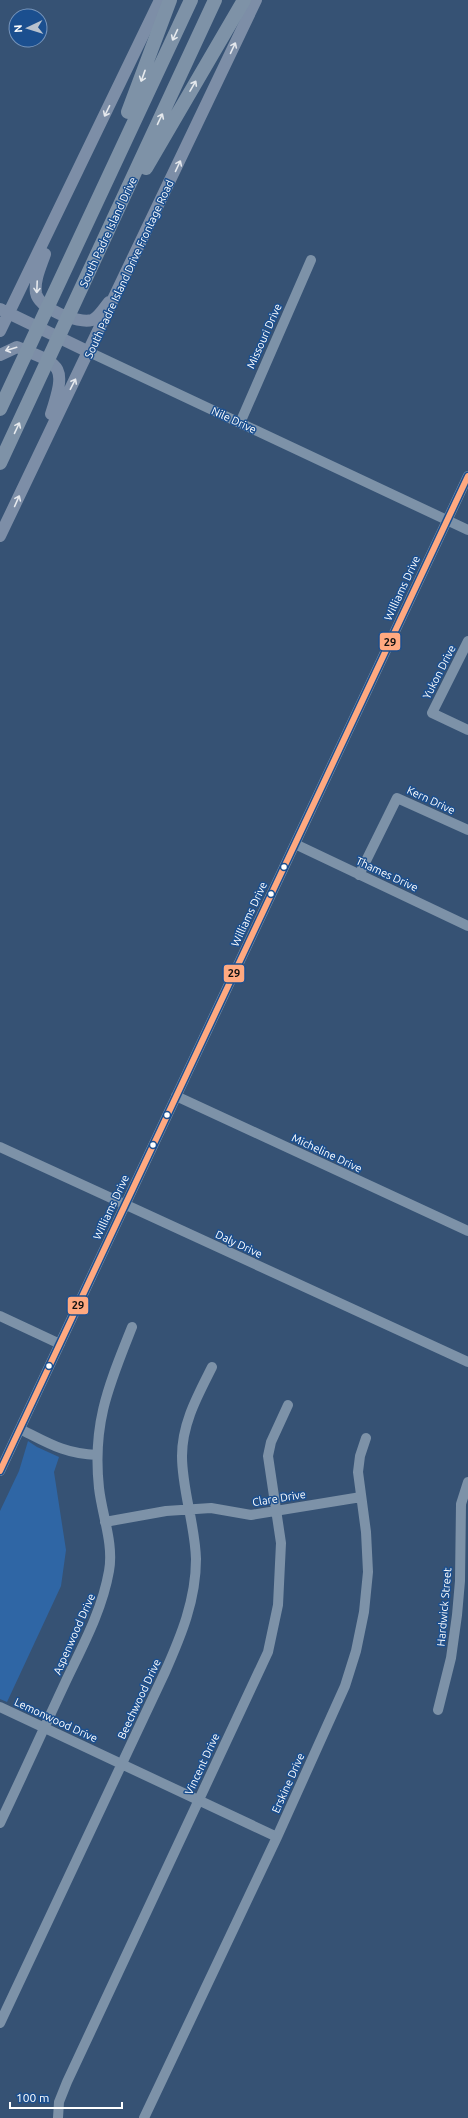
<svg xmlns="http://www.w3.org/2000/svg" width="468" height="2118" viewBox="0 0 468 2118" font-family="Ubuntu,sans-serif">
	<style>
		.green { fill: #2f66a5 }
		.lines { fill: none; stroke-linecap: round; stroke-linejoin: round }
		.minor { stroke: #7d92a8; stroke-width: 10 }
		.major { stroke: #7d8ea7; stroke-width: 12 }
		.highway { stroke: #7e92a7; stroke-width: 14 }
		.bus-1-casing { stroke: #1b4f8f; stroke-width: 9 }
		.bus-1 { stroke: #ffa980; stroke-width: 6 }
		.oneway { stroke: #e5e9ed }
		.oneway2 { stroke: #e5e8ed }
		.bus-dot { fill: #fff; stroke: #1b4f8f; stroke-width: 1.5 }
		.labels { text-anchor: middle; stroke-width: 3; stroke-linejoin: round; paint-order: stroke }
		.street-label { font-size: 11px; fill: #fff; stroke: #1b4f8f }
		.line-badge { stroke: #1b4f8f; stroke-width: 1.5 }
		.pale-badge-label { font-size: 11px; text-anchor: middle; font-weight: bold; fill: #111 }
	</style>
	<rect width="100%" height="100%" fill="#365274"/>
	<!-- green -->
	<path class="green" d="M28 1441 37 1447 59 1457 54 1472 66 1550 61 1586 7 1702 0 1699V1511L19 1471Z"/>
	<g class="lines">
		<!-- minor -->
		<path class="minor" d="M89 352 468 530
			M240 423 311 260
			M468 641 432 713 468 730
			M295 844 468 926
			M359 875 397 798 468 830
			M176 1096 468 1231
			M0 1147 468 1362
			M0 1316 60 1344
			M20 1429C48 1443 65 1454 97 1455
			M0 1471 468 476
			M105 1522 166 1511 211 1508 251 1515 361 1497
			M0 1707 277 1837
			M438 1710 451 1658 457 1615 460 1581 461 1504 468 1482
			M0 1823C22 1777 43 1730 65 1683 82 1647 102 1611 109 1571 114 1544 102 1515 99 1488 92 1423 109 1385 132 1327
			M0 2023 165 1672C181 1636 196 1600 196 1559 195 1524 182 1490 182 1456 182 1423 198 1395 212 1367
			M58 2118 59 2102 67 2082 268 1652 278 1605 281 1543 268 1456 271 1442 288 1405
			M144 2118 277 1837 345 1686 356 1651 364 1612 368 1572 366 1532 358 1472 360 1456 366 1438"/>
		<!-- major -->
		<path class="major" d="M45 254C41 266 34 280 36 293 39 309 78 324 92 320 98 318 105 307 109 302
			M0 309 89 352
			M0 331 160 0
			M0 355 17 347C62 365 67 365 51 414
			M0 536 256 0"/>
		<!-- highway -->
		<path class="highway" d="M128 112 170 0
			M146 168 244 0
			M0 409 191 0
			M0 463 215 0"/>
		<!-- bus-1 casing -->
		<g class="bus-1-casing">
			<path id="bus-1" d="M0 1471 468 476"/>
		</g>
		<!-- bus-1 -->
		<use href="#bus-1" class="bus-1"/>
	</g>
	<!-- one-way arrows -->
	<defs><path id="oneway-shaft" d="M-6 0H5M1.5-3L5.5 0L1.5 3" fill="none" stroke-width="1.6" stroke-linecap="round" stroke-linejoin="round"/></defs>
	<g class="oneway">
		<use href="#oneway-shaft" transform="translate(175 35) rotate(115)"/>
		<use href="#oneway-shaft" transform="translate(143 76) rotate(110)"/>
		<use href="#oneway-shaft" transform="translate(193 86) rotate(-60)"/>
		<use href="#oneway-shaft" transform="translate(160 119) rotate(-65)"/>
		<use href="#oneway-shaft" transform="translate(17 428) rotate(-65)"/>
	</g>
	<g class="oneway2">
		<use href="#oneway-shaft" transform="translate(233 48) rotate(-65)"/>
		<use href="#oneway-shaft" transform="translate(107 111) rotate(116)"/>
		<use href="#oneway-shaft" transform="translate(178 166) rotate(-65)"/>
		<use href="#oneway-shaft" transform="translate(37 287) rotate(92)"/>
		<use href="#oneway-shaft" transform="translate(11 349) rotate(163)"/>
		<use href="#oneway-shaft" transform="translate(73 384) rotate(-63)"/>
		<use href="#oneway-shaft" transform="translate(17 501) rotate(-66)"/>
	</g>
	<!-- markers -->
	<g class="bus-dot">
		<circle cx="284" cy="867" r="3.5"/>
		<circle cx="271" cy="894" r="3.5"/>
		<circle cx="167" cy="1115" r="3.5"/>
		<circle cx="153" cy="1145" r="3.5"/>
		<circle cx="49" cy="1366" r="3.5"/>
	</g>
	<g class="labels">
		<!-- street labels -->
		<g class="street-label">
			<text transform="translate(108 232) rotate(-65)" y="4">South Padre Island Drive</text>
			<text transform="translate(129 269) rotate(-65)" y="4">South Padre Island Drive Frontage Road</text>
			<text transform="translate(264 336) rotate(-66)" y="4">Missouri Drive</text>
			<text transform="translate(234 420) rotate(25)" y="4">Nile Drive</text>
			<text transform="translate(402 588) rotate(-65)" y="4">Williams Drive</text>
			<text transform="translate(439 672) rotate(-63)" y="4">Yukon Drive</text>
			<text transform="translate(431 800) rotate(25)" y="4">Kern Drive</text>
			<text transform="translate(387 874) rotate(25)" y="4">Thames Drive</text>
			<text transform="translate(249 914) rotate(-65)" y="4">Williams Drive</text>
			<text transform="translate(327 1153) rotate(25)" y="4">Micheline Drive</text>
			<text transform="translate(111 1207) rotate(-65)" y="4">Williams Drive</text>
			<text transform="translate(239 1244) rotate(25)" y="4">Daly Drive</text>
			<text transform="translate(279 1498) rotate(-9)" y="4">Clare Drive</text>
			<text transform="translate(444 1607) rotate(-85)" y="4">Hardwick Street</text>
			<text transform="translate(74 1634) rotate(-66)" y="4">Aspenwood Drive</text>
			<text transform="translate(139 1699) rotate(-65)" y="4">Beechwood Drive</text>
			<text transform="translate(56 1720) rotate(25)" y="4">Lemonwood Drive</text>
			<text transform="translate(202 1764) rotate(-65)" y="4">Vincent Drive</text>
			<text transform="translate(288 1783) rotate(-66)" y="4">Erskine Drive</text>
		</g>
	</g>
	<g class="line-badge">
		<rect x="379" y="632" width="22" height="19" rx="4" fill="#ffa980"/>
		<rect x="223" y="964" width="22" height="19" rx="4" fill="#ffa980"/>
		<rect x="67" y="1296" width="22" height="19" rx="4" fill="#ffa980"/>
	</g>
	<g class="pale-badge-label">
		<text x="390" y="646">29</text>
		<text x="234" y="977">29</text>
		<text x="78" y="1309">29</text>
	</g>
	<!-- north arrow -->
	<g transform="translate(28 28) rotate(266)"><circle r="19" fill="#1b4f8f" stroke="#7695bc"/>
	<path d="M0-3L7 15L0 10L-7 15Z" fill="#b9c2ce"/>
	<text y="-6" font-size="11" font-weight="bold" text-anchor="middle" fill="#ffffff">N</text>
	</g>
	<!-- scale -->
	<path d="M10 2102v6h112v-6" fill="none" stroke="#ffffff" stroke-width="2"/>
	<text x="16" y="2102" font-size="12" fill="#ffffff" stroke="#1b4f8f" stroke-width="3" paint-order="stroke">100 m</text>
</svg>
